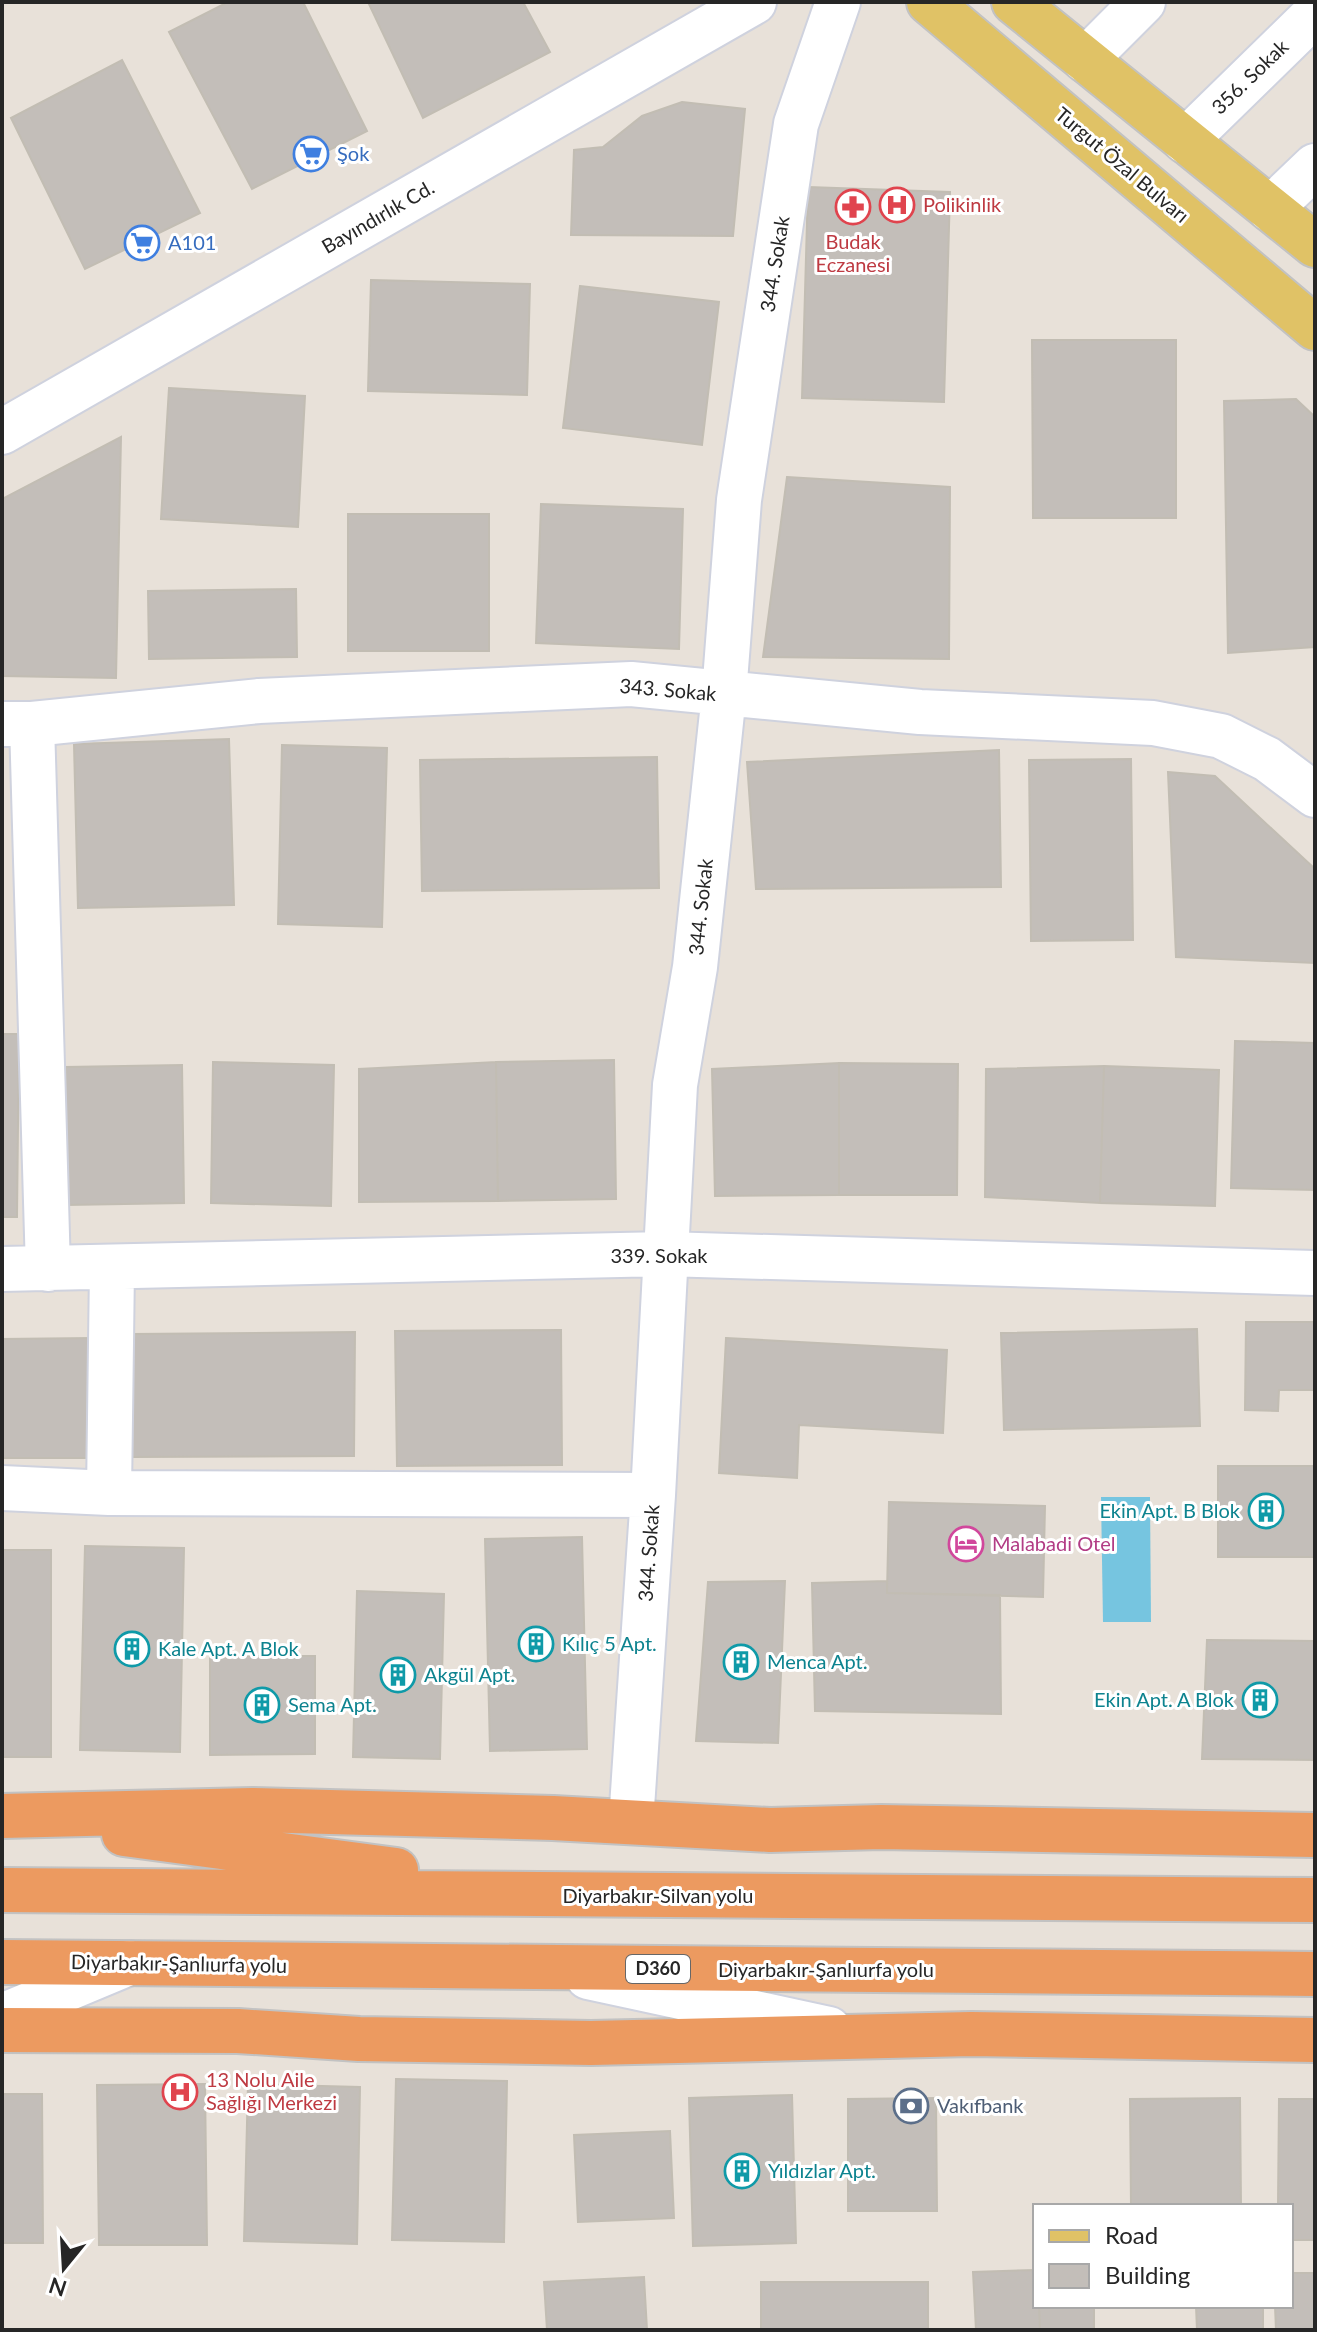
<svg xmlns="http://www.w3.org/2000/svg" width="1317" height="2332" viewBox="0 0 1317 2332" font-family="Lato,sans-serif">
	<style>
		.water { fill: #76c5e0 }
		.building { fill: #c3beb9; stroke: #c2bdb3; stroke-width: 2 }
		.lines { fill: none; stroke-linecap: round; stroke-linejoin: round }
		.minor-casing { stroke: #cfd2de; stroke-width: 48 }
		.major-casing { stroke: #c2c2c2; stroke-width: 48 }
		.highway-casing { stroke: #c2c2c2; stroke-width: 48 }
		.minor { stroke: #fff; stroke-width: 44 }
		.major { stroke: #e0c266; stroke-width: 44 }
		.highway { stroke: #ec9a60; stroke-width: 44 }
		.labels { text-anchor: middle; stroke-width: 6; stroke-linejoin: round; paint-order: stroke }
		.shield { fill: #fff; stroke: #676767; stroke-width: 2 }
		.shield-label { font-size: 18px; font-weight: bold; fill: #262626 }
		.street-label { font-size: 20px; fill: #262626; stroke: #fff }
		.shop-label { font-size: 20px; fill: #366cbe; stroke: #fff; text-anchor: start }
		.health-label { font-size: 20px; fill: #be3a42; stroke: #fff; text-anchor: start }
		.culture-label { font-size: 20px; fill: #0d838f; stroke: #fff; text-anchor: start }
		.hotel-label { font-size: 20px; fill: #b23c85; stroke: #fff; text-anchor: start }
		.service-label { font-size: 20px; fill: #4e5e75; stroke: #fff; text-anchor: start }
	</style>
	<rect width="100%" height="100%" fill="#e8e1d9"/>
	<!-- water -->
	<path class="water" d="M1101 1497H1150L1151 1622H1103Z"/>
	<!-- building -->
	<path class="building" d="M228 2H303L367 131 252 189 169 32Z
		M368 2H523L550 52 423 118Z
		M122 60 200 213 85 269 11 118Z
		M682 102 745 109 733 236 571 235 574 150 603 147 642 116Z
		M808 187 950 192 944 402 802 398Z
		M371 280 530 284 527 395 368 391Z
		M580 286 719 302 702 445 563 428Z
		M1032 340H1176V518H1033Z
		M169 388 305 396 298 527 161 519Z
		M1296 399 1315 417V647L1228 653 1224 401Z
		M121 437 116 678 2 676V499Z
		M787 477 950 487 949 659 763 657Z
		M541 504 683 509 679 649 536 643Z
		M348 514H489V651H348Z
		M296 589 297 657 149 659 148 591Z
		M229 739 234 905 78 908 74 744Z
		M282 745 387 748 382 927 278 924Z
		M999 750 1001 887 756 889 747 762Z
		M657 757 659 888 422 891 420 760Z
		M1131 759 1133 940 1031 941 1029 760Z
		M1168 772 1215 776 1315 869V963L1176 957Z
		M2 1034H19L17 1217H2Z
		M1235 1041 1315 1043V1190L1231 1188Z
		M614 1060 616 1199 498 1201 496 1062Z
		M213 1062 334 1065 331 1206 211 1203Z
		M496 1062 498 1201 359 1202V1069Z
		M839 1063 958 1064 957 1195H839Z
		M839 1063V1195L715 1196 712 1069Z
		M182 1065 184 1203 66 1205V1067Z
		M1104 1066 1219 1070 1215 1206 1100 1203Z
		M1104 1066 1100 1203 985 1197 986 1069Z
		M1246 1322H1315V1390H1279L1278 1411 1245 1410Z
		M1197 1329 1200 1426 1004 1430 1001 1333Z
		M561 1330 562 1465 397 1466 395 1331Z
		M355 1332 354 1456 131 1457 132 1334Z
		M92 1338 93 1458H2V1339Z
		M726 1338 947 1350 943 1433 799 1425 797 1478 719 1473Z
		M1218 1466H1315V1557H1218Z
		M889 1502 1045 1506 1043 1597 887 1593Z
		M582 1537 587 1749 490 1751 485 1539Z
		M85 1546 184 1548 180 1752 80 1750Z
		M2 1550H51V1757H2Z
		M785 1581 778 1743 696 1741 708 1582Z
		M887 1581V1593L1000 1595 1001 1714 815 1711 812 1583Z
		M357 1591 444 1594 440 1759 353 1757Z
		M1207 1640 1315 1641V1760L1202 1759Z
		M210 1656H315V1754L210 1755Z
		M396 2079 507 2081 504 2242 392 2240Z
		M205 2084 207 2245H99L97 2085Z
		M248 2084 360 2087 357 2244 244 2241Z
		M2 2094H42L43 2243H2Z
		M792 2095 796 2243 693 2246 689 2098Z
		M936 2098 937 2211H848V2099Z
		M1240 2098 1241 2206H1131L1130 2099Z
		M1279 2099H1315V2240H1291V2206H1278Z
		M670 2131 674 2218 578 2222 574 2135Z
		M1035 2270V2306H1039L1040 2330H976L973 2272Z
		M1291 2273H1315V2330H1276L1275 2306H1291Z
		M644 2277 647 2330H547L544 2282Z
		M761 2282H928V2330H761Z
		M1039 2306H1094V2330H1040Z
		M1196 2306H1263V2330H1197Z"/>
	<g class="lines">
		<!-- minor casing -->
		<g class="minor-casing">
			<path id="minor" d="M1085 60 1143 2
				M1185 141 1315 14
				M1270 209 1315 166
				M2 432 754 2
				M2 724H32L259 701 631 684 920 712 1153 723 1221 736 1267 759 1315 795
				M32 724 48 1269
				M2 1269 665 1254 1315 1273
				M2 1488 109 1493 653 1495
				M109 1493 112 1268
				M631 1822 653 1495 675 1085 695 967 724 694 739 500 796 124 838 2
				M588 1977 829 2029
				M2 2016 129 1963"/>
		</g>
		<!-- major casing -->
		<g class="major-casing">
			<path id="major" d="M929 2 1315 328
				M1014 2 1315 245"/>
		</g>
		<!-- highway casing -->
		<g class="highway-casing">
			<path id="highway" d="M2 1816 252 1810 553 1818 770 1830 881 1827 1315 1835
				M124 1834 396 1870
				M2 1890 1315 1900
				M2 1962 1315 1974
				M2 2030 238 2031 359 2039 591 2043 971 2034 1315 2040"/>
		</g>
		<!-- minor -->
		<use href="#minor" class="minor"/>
		<!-- major -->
		<use href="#major" class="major"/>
		<!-- highway -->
		<use href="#highway" class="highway"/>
	</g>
	<!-- icons -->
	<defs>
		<g id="supermarket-ring" transform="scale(1.8)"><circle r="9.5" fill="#fff" stroke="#3f7fe0" stroke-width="1.5"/><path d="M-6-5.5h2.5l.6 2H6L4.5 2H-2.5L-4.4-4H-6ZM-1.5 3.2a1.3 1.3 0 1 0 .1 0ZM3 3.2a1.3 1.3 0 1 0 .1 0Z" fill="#3f7fe0"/></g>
		<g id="hospital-ring" transform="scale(1.8)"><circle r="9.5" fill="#fff" stroke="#e0444e" stroke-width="1.5"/><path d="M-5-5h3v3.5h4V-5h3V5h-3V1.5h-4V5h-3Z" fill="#e0444e"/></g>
		<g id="pharmacy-ring" transform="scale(1.8)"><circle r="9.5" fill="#fff" stroke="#e0444e" stroke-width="1.5"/><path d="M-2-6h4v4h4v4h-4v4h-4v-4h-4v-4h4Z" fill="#e0444e"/></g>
		<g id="building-ring" transform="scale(1.8)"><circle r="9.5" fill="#fff" stroke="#0f9aa8" stroke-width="1.5"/><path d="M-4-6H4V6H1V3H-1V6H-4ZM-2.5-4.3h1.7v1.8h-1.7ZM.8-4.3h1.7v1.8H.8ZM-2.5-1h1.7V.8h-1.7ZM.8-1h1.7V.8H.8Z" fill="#0f9aa8"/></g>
		<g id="hotel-ring" transform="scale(1.8)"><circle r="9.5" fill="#fff" stroke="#d1479c" stroke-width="1.5"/><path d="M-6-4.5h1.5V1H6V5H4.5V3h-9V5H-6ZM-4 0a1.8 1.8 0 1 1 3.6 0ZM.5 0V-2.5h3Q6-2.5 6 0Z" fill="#d1479c"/></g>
		<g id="bank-ring" transform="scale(1.8)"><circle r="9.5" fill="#fff" stroke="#5c6f8a" stroke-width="1.5"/><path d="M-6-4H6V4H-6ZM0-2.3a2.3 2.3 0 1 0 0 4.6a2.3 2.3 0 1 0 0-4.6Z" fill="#5c6f8a"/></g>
	</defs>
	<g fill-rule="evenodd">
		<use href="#supermarket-ring" x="311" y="154"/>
		<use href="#hospital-ring" x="897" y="205"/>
		<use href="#pharmacy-ring" x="853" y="207"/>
		<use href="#supermarket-ring" x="142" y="243"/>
		<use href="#building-ring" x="1266" y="1511"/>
		<use href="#hotel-ring" x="966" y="1544"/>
		<use href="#building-ring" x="536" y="1644"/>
		<use href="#building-ring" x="132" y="1649"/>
		<use href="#building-ring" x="741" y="1662"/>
		<use href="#building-ring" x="398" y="1675"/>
		<use href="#building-ring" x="1260" y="1700"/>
		<use href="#building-ring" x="262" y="1705"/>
		<use href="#hospital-ring" x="180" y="2092"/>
		<use href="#bank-ring" x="911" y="2106"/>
		<use href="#building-ring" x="742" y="2171"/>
	</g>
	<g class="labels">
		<!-- shield labels -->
		<rect class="shield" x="626" y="1955" width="64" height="28" rx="6"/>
		<g class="shield-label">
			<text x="658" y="1975">D360</text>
		</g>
		<!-- street labels -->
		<g class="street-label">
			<text transform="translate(1250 77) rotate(-44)" y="7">356. Sokak</text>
			<text transform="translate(1122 165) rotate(40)" y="7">Turgut Özal Bulvarı</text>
			<text transform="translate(378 217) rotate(-30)" y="7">Bayındırlık Cd.</text>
			<text transform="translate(775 264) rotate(-81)" y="7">344. Sokak</text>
			<text transform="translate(668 690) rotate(5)" y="7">343. Sokak</text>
			<text transform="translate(701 907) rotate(-84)" y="7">344. Sokak</text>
			<text x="659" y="1263">339. Sokak</text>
			<text transform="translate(649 1553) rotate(-86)" y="7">344. Sokak</text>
			<text x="658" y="1903">Diyarbakır-Silvan yolu</text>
			<text transform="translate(179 1964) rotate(1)" y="7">Diyarbakır-Şanlıurfa yolu</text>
			<text x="826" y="1977">Diyarbakır-Şanlıurfa yolu</text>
		</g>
		<!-- shop labels -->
		<g class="shop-label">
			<text x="337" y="161">Şok</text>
			<text x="168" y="250">A101</text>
		</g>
		<!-- health labels -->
		<g class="health-label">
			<text x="923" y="212">Polikinlik</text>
			<text x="853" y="249" text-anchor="middle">Budak<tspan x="853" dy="23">Eczanesi</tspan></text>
			<text x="206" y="2087">13 Nolu Aile<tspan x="206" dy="23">Sağlığı Merkezi</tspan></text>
		</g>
		<!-- culture labels -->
		<g class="culture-label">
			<text x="1240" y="1518" text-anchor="end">Ekin Apt. B Blok</text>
			<text x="562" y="1651">Kılıç 5 Apt.</text>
			<text x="158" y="1656">Kale Apt. A Blok</text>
			<text x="767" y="1669">Menca Apt.</text>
			<text x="424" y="1682">Akgül Apt.</text>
			<text x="1234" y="1707" text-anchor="end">Ekin Apt. A Blok</text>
			<text x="288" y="1712">Sema Apt.</text>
			<text x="768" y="2178">Yıldızlar Apt.</text>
		</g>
		<!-- hotel labels -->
		<g class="hotel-label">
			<text x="992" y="1551">Malabadi Otel</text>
		</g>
		<!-- service labels -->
		<g class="service-label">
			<text x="937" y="2113">Vakıfbank</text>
		</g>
	</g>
	<!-- border -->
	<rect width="1317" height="2332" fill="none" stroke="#262626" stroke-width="8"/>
	<!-- legend -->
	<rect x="1033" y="2204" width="260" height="104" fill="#ffffff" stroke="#a8a8a8" stroke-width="2"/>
	<rect x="1049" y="2230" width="40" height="12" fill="#e0c266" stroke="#a8a8a8" stroke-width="2"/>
	<text x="1105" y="2244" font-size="24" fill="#262626">Road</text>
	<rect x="1049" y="2264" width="40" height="24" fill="#c3beb9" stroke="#a8a8a8" stroke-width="2"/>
	<text x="1105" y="2284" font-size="24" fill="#262626">Building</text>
	<!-- north arrow -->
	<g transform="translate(64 2268) rotate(198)" stroke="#ffffff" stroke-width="6" paint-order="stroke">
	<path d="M0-6L14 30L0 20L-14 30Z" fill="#262626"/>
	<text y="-12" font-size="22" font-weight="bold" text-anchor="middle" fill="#262626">N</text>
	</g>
</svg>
